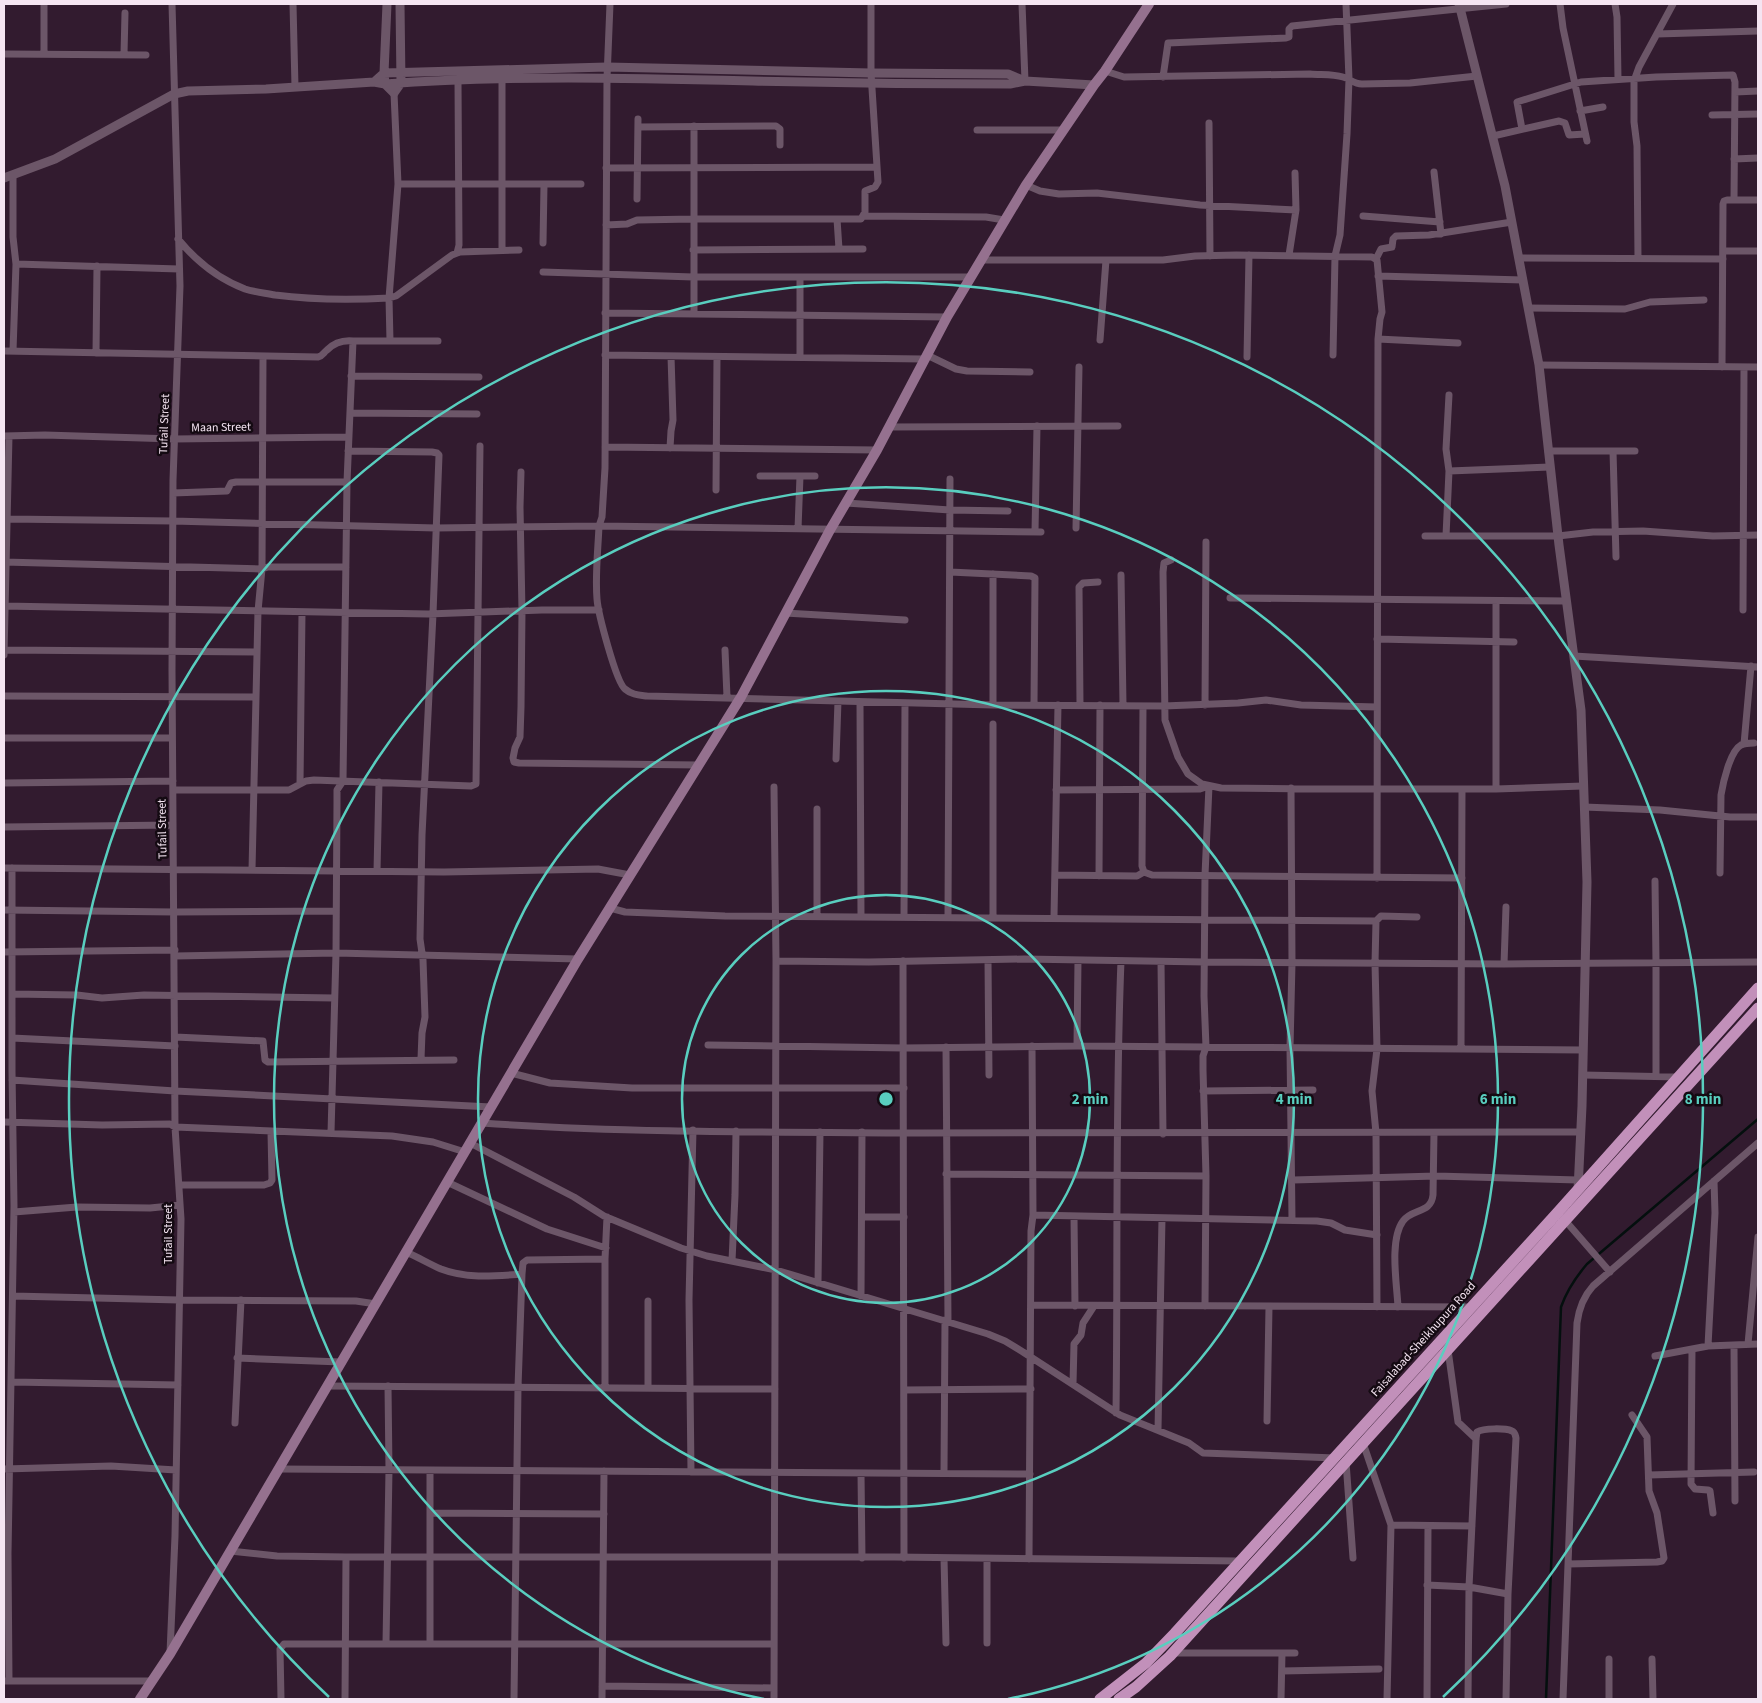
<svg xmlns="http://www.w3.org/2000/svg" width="1762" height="1703" viewBox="0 0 1762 1703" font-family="'Source Sans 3',sans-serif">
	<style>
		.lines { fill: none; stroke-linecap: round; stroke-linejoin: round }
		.stream { stroke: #040f0e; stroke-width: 2.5 }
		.minor { stroke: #6c5668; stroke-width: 7 }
		.tertiary { stroke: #6c5668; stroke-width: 9 }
		.secondary { stroke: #95718f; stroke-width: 10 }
		.trunk { stroke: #c290ba; stroke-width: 11 }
		.ring { fill: none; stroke: #59cebf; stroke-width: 2.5 }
		.labels { text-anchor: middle; stroke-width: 5; stroke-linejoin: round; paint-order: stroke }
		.street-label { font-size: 12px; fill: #f5e5f2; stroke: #140a12 }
		.centre { fill: #59cebf; stroke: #140a12; stroke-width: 2.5 }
		.ring-label { font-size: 15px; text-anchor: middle; font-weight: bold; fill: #59cebf; stroke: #140a12; stroke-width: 5; stroke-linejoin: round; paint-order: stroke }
	</style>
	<rect width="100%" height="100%" fill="#321b2f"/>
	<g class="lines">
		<!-- stream -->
		<path class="stream" d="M1546 1699 1561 1307C1567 1290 1575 1278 1587 1264L1758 1119"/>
		<!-- minor -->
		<path class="minor" d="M293 4 295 87
			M610 4 607 78 605 468 602 517 599 526C598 550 595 575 597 599 598 613 616 682 625 689 632 695 639 695 647 696L993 705 1164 706 1238 703 1266 700 1301 705 1377 707
			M1022 4 1025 81
			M1560 4 1563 28 1587 141
			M1615 4 1617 17 1618 79
			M1657 34 1758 31
			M4 54 146 55
			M44 54V4
			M124 54 125 13
			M1105 71 1124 77 1310 74C1321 75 1333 74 1343 77 1350 79 1354 84 1362 84L1410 83 1477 76
			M1163 77 1168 43 1286 38 1289 37V29L1292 26 1506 4
			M1735 92 1758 91
			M1580 111 1603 107
			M1712 115 1758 114
			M1209 123 1210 256
			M638 127 776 126 780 129V145
			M1522 129 1517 102 1581 82 1656 77 1733 75 1735 82 1734 200
			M977 130H1063
			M1493 136 1559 121 1565 123 1569 135 1585 134
			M1734 159 1758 158
			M606 168 877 167
			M1434 172 1441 234
			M13 176V237L16 264 13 351
			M398 184H581
			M1026 185 1040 191 1059 194 1097 193 1200 205 1296 210
			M637 199 638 119
			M864 216 986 217 1004 220
			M1363 216 1440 222
			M837 219 839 249
			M606 225 627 224 637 220 693 219H861L865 212V191L875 187 878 182 871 73V4
			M178 239C196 261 219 279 245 289 254 292 265 293 275 295 313 300 351 300 389 298L396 296 452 255 460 252 519 250
			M543 243 544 185
			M502 250V79
			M693 250 863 249
			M1723 251H1758
			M457 253 459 245 458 81
			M1289 255 1296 210 1295 173
			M1519 258 1723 259
			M1638 258 1637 146 1634 122V81L1639 67 1673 4
			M1376 259 1381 249 1392 247 1393 239 1396 236 1429 235 1512 222
			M981 260H1163L1195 256 1236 255 1372 257 1377 260 1382 312 1380 319 1378 339 1377 878
			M16 264 179 269
			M543 272 693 277H971
			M1378 276 1523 280
			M1528 308 1625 309 1650 302 1704 300
			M605 313 947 317
			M694 314V126
			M1378 339 1458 343
			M1100 340 1106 260
			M390 341 389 298 398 184 394 93
			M4 351 318 357C323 356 323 353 327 350 334 343 343 340 353 341
			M96 353 97 266
			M605 355 924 359
			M927 355 956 369 967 371 1030 372
			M1333 355 1335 256 1340 235 1347 134 1349 79 1346 4
			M800 357V277
			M1247 357 1249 255
			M1539 365 1758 367
			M1722 367 1723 204 1724 201 1727 200H1758
			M351 376 479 377
			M350 413 477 414
			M889 427 1118 426
			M4 436 45 435 174 439 348 437
			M605 447 877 450
			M670 448 671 431 673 420 671 356
			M348 451 432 452 437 453 439 455 433 614 422 835 420 939 423 960 425 1017 422 1033 421 1059
			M1548 451H1635
			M1613 451 1616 557
			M1449 471 1550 467
			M521 472 520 507 522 611 521 707 520 737 515 748 513 758 514 762 519 763 699 765
			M760 476H815
			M716 490 717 357
			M173 493 227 491 231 483 236 482H347
			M846 503 950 510 1008 511
			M7 519 173 521 436 528 599 526 1041 532
			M1076 528 1079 367
			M798 529 800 476
			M1035 532 1037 426
			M1425 536H1558L1593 532 1643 531 1713 536 1758 535
			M1446 536 1449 471 1446 449 1449 395
			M1171 560 1164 563 1163 572 1165 720 1178 757 1188 774 1202 784 1221 788 1315 789H1496L1583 786
			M4 562 262 569 268 567H346
			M950 572 1031 576 1035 578 1034 705
			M993 574V705
			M1121 575 1123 705
			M1230 598 1566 601
			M4 606 428 614 542 610H599
			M1743 610 1744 367
			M785 613 905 620
			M1377 639 1514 642
			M4 650 257 652
			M725 650 727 697
			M4 655 9 436
			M1574 656 1758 667
			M4 696 256 697
			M860 702 861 916
			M1080 705 1079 587 1083 583 1098 582
			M1205 705 1206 542
			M1143 706 1142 866 1144 872
			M4 738H172
			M1744 744 1751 666
			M836 759 838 701
			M4 783 173 781
			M300 784 302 612
			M774 787 776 961 774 1699
			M1291 788 1292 963 1290 1048 1292 1220
			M1496 789V601
			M173 790H289L306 781 314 780 471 786 476 784 480 446
			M1056 790 1200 789 1209 786 1205 875 1204 996 1206 1047 1203 1056V1070L1206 1176 1205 1306
			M1584 807 1660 810 1730 817H1758
			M4 827 173 825
			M4 868 444 872 598 869 630 875
			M252 870 258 611 262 569 263 356
			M377 871 379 782
			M1144 872 1152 875 1462 878
			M1720 873 1721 795C1723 783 1730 751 1741 745 1745 743 1750 743 1754 743
			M1055 875 1137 876 1144 872
			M1099 876 1100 705
			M1655 881 1656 963V1076
			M610 908 625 912 725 916 1376 921
			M4 910 174 912 335 911
			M817 916V809
			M904 917 905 703
			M948 917 950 479
			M993 917V724
			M1054 917 1058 705
			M4 952 175 950
			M175 956 336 953 578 959
			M988 960 989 1075
			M776 961 869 962 1024 959 1205 962 1504 964 1758 962
			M903 961 904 1558
			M1161 962 1163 1134
			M1504 964 1506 907
			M12 994 77 995 102 998 144 995 334 998
			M175 1037 263 1041 265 1060 268 1062 454 1060
			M12 1038 175 1046
			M708 1045 903 1048 1077 1046 1583 1050
			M1077 1046 1078 960
			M946 1047 948 1321
			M1461 1049 1462 789
			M511 1073 550 1083 632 1088H904
			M1583 1075 1679 1077
			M12 1080 175 1091 491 1107
			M1203 1091 1313 1090
			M4 1122 102 1125 170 1124 175 1127 392 1136 433 1142 465 1152
			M482 1123C628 1133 776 1132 923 1133 1143 1134 1362 1133 1581 1132
			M331 1133 336 953 337 803V790L343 781 347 482 353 341H438
			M470 1143 574 1197 604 1216 681 1248 707 1256 776 1270 988 1334 1005 1341 1023 1352 1120 1415 1189 1443 1203 1453 1335 1458
			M946 1174 1206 1176
			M1293 1180 1436 1176 1578 1180
			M447 1182 547 1229 606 1248
			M179 1185H264L270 1183 272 1180 271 1132
			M14 1212 77 1207 150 1208 180 1205
			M1033 1215 1317 1221 1331 1223 1345 1230 1377 1235
			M1074 1216 1075 1306
			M862 1217H904
			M1563 1218 1610 1272
			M406 1252C418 1257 429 1264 441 1269 467 1279 495 1276 522 1274L518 1387 514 1699
			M732 1261 735 1195 736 1131
			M522 1274 523 1263 527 1260 605 1259
			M818 1283 820 1132
			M13 1296 179 1300 356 1301 376 1304
			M861 1296 862 1132
			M1031 1305 1471 1307
			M1377 1307 1376 1133 1372 1091 1377 1049 1375 963 1376 921 1381 916 1417 917
			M1398 1307C1397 1285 1389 1240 1403 1221 1412 1208 1431 1214 1433 1195L1434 1133
			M1748 1344 1758 1237
			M1734 1345 1735 1501
			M1708 1346 1715 1213 1714 1181
			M1692 1349 1691 1484 1695 1489 1708 1490 1710 1491 1713 1513
			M1448 1350 1458 1422 1476 1439
			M1655 1356 1708 1346 1758 1344
			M237 1358 341 1362
			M12 1382 178 1385
			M1073 1384 1074 1344 1081 1335 1083 1323 1094 1306
			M327 1386 775 1389
			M605 1388V1259L607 1217
			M648 1388V1301
			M904 1390 1031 1389
			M1116 1413C1118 1262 1115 1112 1121 961
			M1267 1421 1269 1307
			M235 1423 241 1300
			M1158 1430 1162 1218
			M1363 1443 1391 1525 1387 1699
			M1346 1462 1353 1558
			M4 1469 111 1466 176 1470
			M278 1469 1030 1474
			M430 1470V1643
			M691 1472 689 1300 693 1130
			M944 1472 945 1320
			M861 1473 862 1558
			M1649 1475 1754 1472
			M430 1513 604 1514
			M1391 1525 1472 1526
			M230 1551 277 1556 346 1557H894L1239 1561
			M944 1558 946 1643
			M1029 1559 1031 1231 1033 1215 1032 1046
			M1568 1564 1657 1562 1662 1561 1664 1558 1657 1513 1649 1491 1647 1437 1632 1415
			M1427 1585 1469 1587 1508 1594
			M386 1643 389 1470 388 1386
			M987 1643V1559
			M170 1653 175 1536 181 1219 175 1127 172 670 173 480 180 286 172 4
			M1173 1653H1295
			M1609 1659V1699
			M1652 1659 1653 1699
			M1282 1671 1379 1669
			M4 1681H152
			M9 1681 8 1554 14 1206 12 1071V868
			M602 1686 774 1688
			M281 1699 280 1649 284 1644H774
			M345 1699 346 1557
			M602 1699 604 1471
			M1281 1699 1282 1653
			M1427 1699 1428 1526
			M1468 1699 1469 1587 1476 1439 1477 1432C1484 1428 1505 1428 1512 1431 1515 1432 1515 1434 1516 1438L1508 1594 1506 1699
			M1563 1699 1577 1323C1579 1308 1583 1297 1593 1286L1758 1143"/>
		<!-- tertiary -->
		<path class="tertiary" d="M387 4 384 73 385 84 394 93 401 83 400 4
			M1459 4 1505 186 1539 365 1559 545 1581 710 1587 882 1582 1106 1578 1190
			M374 82 384 73 607 67 871 73 1008 74 1025 81
			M4 178 55 159 174 94 188 91 266 89 374 82 385 84C507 75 630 78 753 81 839 83 924 84 1010 84L1025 81 1094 85"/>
		<!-- secondary -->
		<path class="secondary" d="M140 1699 170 1654 578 959 741 697 830 530 877 450 947 317 1026 185 1094 85 1105 71 1149 4"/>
		<!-- trunk -->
		<path class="trunk" d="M1100 1699 1146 1663 1175 1633 1558 1212 1758 988
			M1119 1699 1136 1687 1170 1656 1758 1008"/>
	</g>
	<!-- distance rings -->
	<g class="ring">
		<circle cx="886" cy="1099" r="204"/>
		<circle cx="886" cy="1099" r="408"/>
		<path d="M764 1699A612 612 0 1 1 1008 1699"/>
		<path d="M329 1697A817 817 0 1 1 1443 1697"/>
	</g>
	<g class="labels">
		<!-- street labels -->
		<g class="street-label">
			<text transform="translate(164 424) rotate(-88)" y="4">Tufail Street</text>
			<text transform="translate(221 427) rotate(-1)" y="4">Maan Street</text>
			<text transform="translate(162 829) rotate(-91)" y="4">Tufail Street</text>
			<text transform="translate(168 1234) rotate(-90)" y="4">Tufail Street</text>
			<text transform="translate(1423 1339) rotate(-48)" y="4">Faisalabad-Sheikhupura Road</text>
		</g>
	</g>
	<circle cx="886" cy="1099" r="8" class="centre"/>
	<g class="ring-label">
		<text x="1090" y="1104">2 min</text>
		<text x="1294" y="1104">4 min</text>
		<text x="1498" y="1104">6 min</text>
		<text x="1703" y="1104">8 min</text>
	</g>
	<!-- border -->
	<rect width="1762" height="1703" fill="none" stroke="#f5e5f2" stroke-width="10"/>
</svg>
